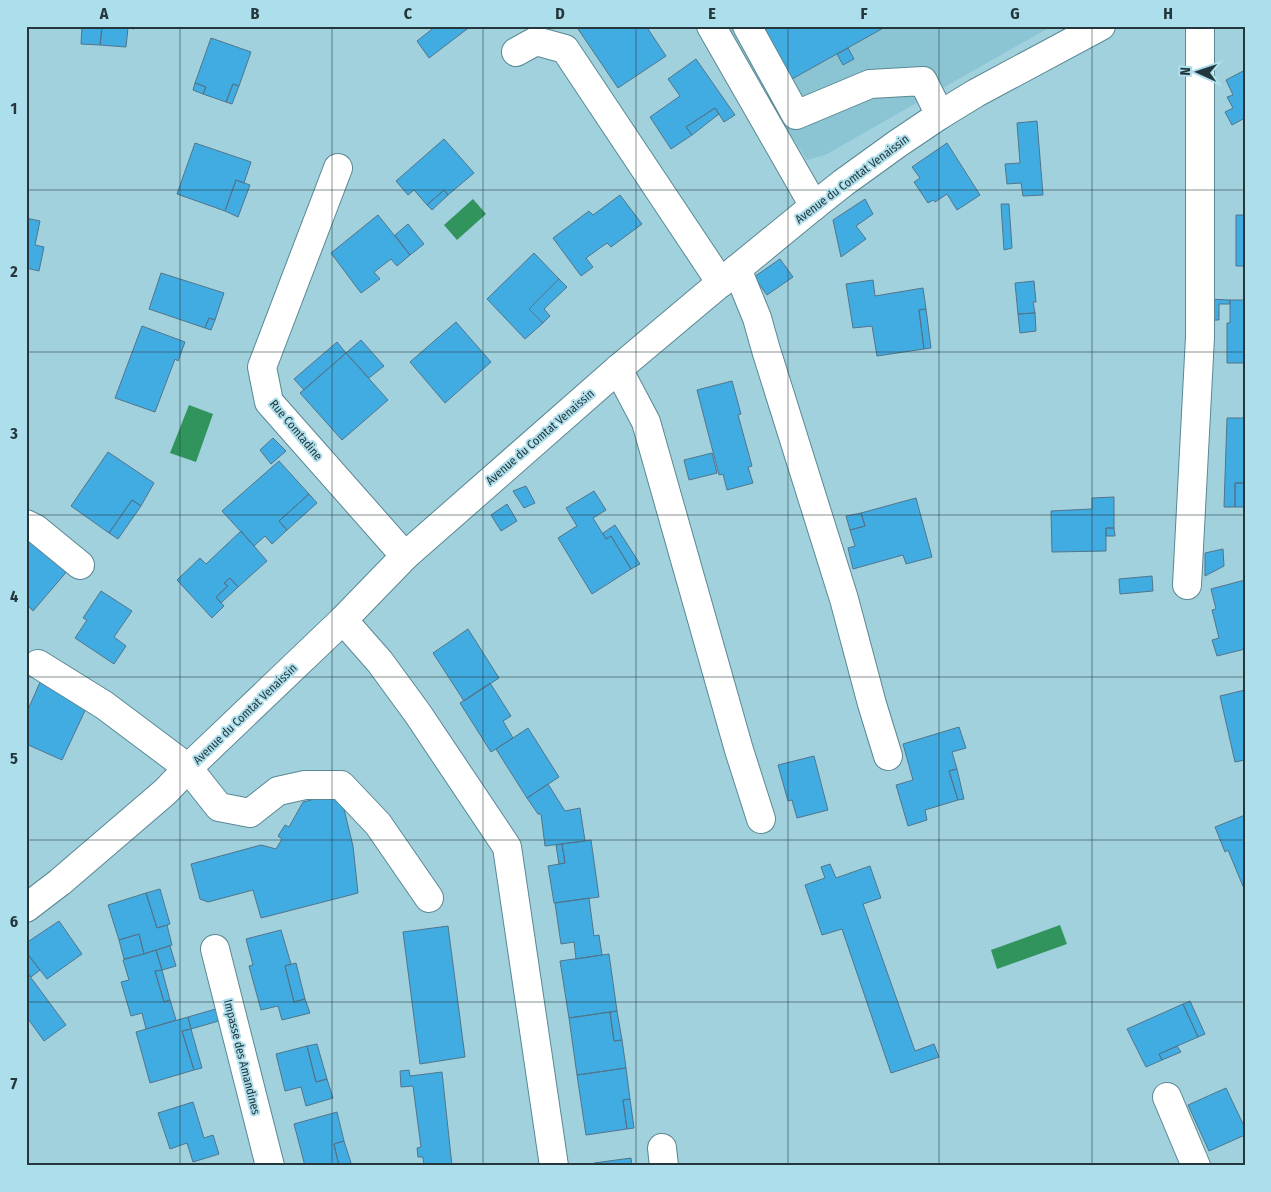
<svg xmlns="http://www.w3.org/2000/svg" width="1271" height="1192" viewBox="0 0 1271 1192" font-family="'Fira Sans Condensed',sans-serif">
	<style>
		.built { fill: #8bc5d3 }
		.water { fill: #31945d }
		.building { fill: #41ace2; stroke: #51758b }
		.lines { fill: none; stroke-linecap: round; stroke-linejoin: round }
		.minor-casing { stroke: #5a8894; stroke-width: 30 }
		.major-casing { stroke: #5a8894; stroke-width: 30 }
		.minor { stroke: #fff; stroke-width: 28 }
		.major { stroke: #fff; stroke-width: 28 }
		.grid { fill: none; stroke: #24373c; stroke-width: 1; stroke-opacity: 0.55 }
		.labels { text-anchor: middle; stroke-width: 4; stroke-linejoin: round; paint-order: stroke }
		.street-label { font-size: 12px; fill: #24373c; stroke: #addeeb }
		.neatline { fill: none; stroke: #24373c; stroke-width: 2 }
		.grid-label { font-size: 16px; text-anchor: middle; font-weight: bold; fill: #24373c }
	</style>
	<rect width="100%" height="100%" fill="#a0d1dd"/>
	<!-- built -->
	<path class="built" d="M718 26H1052L825 155 807 160Z"/>
	<!-- water -->
	<path class="water" d="M473 199 486 214 457 240 444 225Z
		M189 405 213 414 196 462 170 453Z
		M1060 925 1067 944 997 969 991 950Z"/>
	<!-- building -->
	<path class="building" d="M82 26H102L100 45 81 44Z
		M102 26H134V29L128 28 126 47 100 45Z
		M436 26H471L429 58 417 41Z
		M576 26H646L666 56 618 88Z
		M763 26H887L792 79Z
		M211 38 251 52 239 86 233 84 226 102 203 94 206 87 195 83Z
		M848 48 854 59 843 65 837 54Z
		M696 59 735 115 724 122 715 108 686 127 692 135 671 149 650 117 680 96 668 79Z
		M1245 70V118L1232 125 1225 112 1233 108 1227 97 1233 95 1226 80Z
		M195 83 206 87 203 94 193 90Z
		M233 84 239 86 232 104 226 102Z
		M715 108 719 114 692 135 686 127Z
		M1037 121 1043 195 1023 196 1021 183 1007 184 1005 164 1020 163 1017 123Z
		M444 139 474 173 448 195 444 190 427 205 414 190 408 195 396 181Z
		M195 143 251 162 244 183 236 180 225 211 177 194Z
		M947 143 980 195 957 210 947 194 935 202 933 200 928 203 914 182 920 178 912 167Z
		M236 180 250 185 238 217 225 211Z
		M444 190 448 195 432 210 427 205Z
		M620 195 642 224 611 247 607 243 586 258 593 267 581 276 553 238 589 211 593 215Z
		M865 199 873 214 856 226 866 239 841 257 833 220Z
		M1001 204H1009L1012 248 1004 250Z
		M378 215 410 255 397 266 391 259 374 272 380 279 361 293 331 253Z
		M1236 215H1245V266H1236Z
		M26 218 40 221 35 245 44 247 39 271 26 268Z
		M408 224 424 244 410 255 395 235Z
		M534 253 559 279 529 309 543 323 525 339 487 299Z
		M780 259 793 277 767 295 754 277Z
		M161 273 224 293 215 320 209 318 205 328 149 309Z
		M559 279 567 287 544 309 550 316 543 323 529 309Z
		M873 280 875 296 923 288 926 309 919 310 924 349 877 356 872 326 853 328 846 284Z
		M1034 281 1036 302H1033L1035 313 1018 314 1015 283Z
		M1208 299 1230 300V304H1219V320H1208Z
		M1230 300H1245V363H1227V323H1230Z
		M926 309 931 348 924 349 919 310Z
		M1035 313 1036 331 1020 333 1018 314Z
		M209 318 215 320 211 330 205 328Z
		M456 322 491 362 445 403 410 362Z
		M142 326 185 342 178 361 175 359 155 412 115 398Z
		M361 340 384 366 369 378 346 353Z
		M337 342 346 353 304 390 294 379Z
		M346 353 388 400 342 440 300 393Z
		M732 381 741 414 738 415 752 466 748 467 753 483 727 490 723 474 719 475 697 390Z
		M1227 418H1245V483H1235V507H1224Z
		M273 438 286 451 271 464 260 450Z
		M108 452 154 483 141 506 132 500 109 533 71 506Z
		M712 453 717 473 689 480 684 460Z
		M279 461 309 494 279 521 287 530 272 544 265 536 254 546 222 511Z
		M1235 483H1245V507H1235Z
		M526 486 535 503 524 508 513 491Z
		M594 491 606 510 593 518 606 539 611 536 631 569 592 594 558 538 577 526 566 508Z
		M309 494 317 503 287 530 279 521Z
		M1114 497V528H1106V551L1052 552 1051 511 1092 509V498Z
		M916 498 932 557 906 564 903 555 853 569 848 548 855 546 850 530 865 526 861 513Z
		M132 500 141 506 118 539 109 533Z
		M507 504 517 521 501 531 491 515Z
		M861 513 865 526 850 530 846 516Z
		M615 525 640 564 631 569 611 536 606 539 603 533Z
		M1106 528H1114L1115 536H1106Z
		M241 531 267 561 238 587 230 578 224 583 228 586 216 597 224 606 212 618 177 580 200 558 206 564Z
		M26 533 69 569 33 611 26 604Z
		M1223 549 1224 566 1205 576V553Z
		M1152 576 1153 591 1120 594 1119 579Z
		M230 578 238 587 221 603 216 597 228 586 224 583Z
		M1245 580V649L1217 656 1212 640 1219 638 1212 610 1216 609 1211 589Z
		M101 591 132 611 114 637 126 646 114 664 75 638 87 620 83 618Z
		M468 629 499 678 464 701 433 653Z
		M41 680 89 702 62 760 26 744V714Z
		M490 683 511 716 503 721 513 738 491 752 460 703Z
		M1245 690V760L1235 762 1220 696Z
		M959 727 966 748 952 752 957 769 949 771 958 800 925 810 927 820 908 826 896 785 913 780 903 744Z
		M528 728 559 777 527 798 496 749Z
		M814 756 828 810 797 818 792 800 788 801 778 765Z
		M957 769 964 799 958 800 949 771Z
		M548 784 565 811 580 808 585 841 545 846 541 814H538L527 798Z
		M340 793 353 846 358 893 261 918 253 890 208 902 200 899 191 864 261 845 276 849 282 839 278 836 285 825 289 827 303 802Z
		M1245 815V891L1228 850 1225 852 1215 827Z
		M591 840 599 897 554 903 548 866 565 863 562 844Z
		M562 844 565 863 559 864 556 845Z
		M830 864 836 878 870 866 881 898 863 904 915 1051 934 1044 939 1057 891 1073 842 929 822 935 805 885 825 878 821 867Z
		M160 889 170 924 157 928 146 893Z
		M146 893 157 928 167 925 172 945 144 954 139 934 119 940 108 905Z
		M589 898 594 936 599 935 602 955 576 959 574 942 561 944 555 903Z
		M59 921 82 954 47 979 26 952V943Z
		M448 926 465 1057 420 1064 403 932Z
		M281 930 291 964 285 966 294 1002 305 999 310 1013 282 1020 278 1006 261 1010 249 966 253 965 246 939Z
		M139 934 144 954 124 959 119 940Z
		M170 946 176 966 162 970 156 950Z
		M156 950 162 970 155 971 164 1002 170 1000 176 1020 146 1029 142 1013 131 1016 121 982 129 980 123 960Z
		M26 952 40 970 31 977 26 971Z
		M609 954 617 1011 569 1018 560 961Z
		M296 963 305 999 294 1002 285 966Z
		M162 970 170 1000 164 1002 155 971Z
		M26 971 66 1025 44 1041 26 1016Z
		M1190 1001 1205 1034 1198 1037 1183 1004Z
		M1183 1004 1198 1037 1159 1054 1162 1060 1146 1067 1127 1029Z
		M219 1008 222 1020 191 1029 188 1017Z
		M617 1011 622 1040 614 1041 610 1012Z
		M610 1012 614 1041 622 1040 626 1068 577 1075 569 1018Z
		M188 1017 191 1029 182 1031 194 1070 150 1083 136 1032Z
		M191 1029 202 1068 194 1070 182 1031Z
		M317 1044 327 1079 316 1082 307 1046Z
		M307 1046 316 1082 327 1079 333 1098 306 1106 301 1087 285 1091 276 1054Z
		M1177 1046 1181 1052 1162 1060 1159 1054Z
		M626 1068 630 1099 623 1100 627 1129 586 1135 577 1075Z
		M409 1070 410 1076 442 1072 452 1166H424L423 1157H418L417 1148 421 1147 413 1086 401 1087 400 1071Z
		M1226 1088 1245 1128V1135L1209 1151 1188 1105Z
		M630 1099 634 1128 627 1129 623 1100Z
		M193 1102 204 1138 213 1135 219 1154 193 1162 187 1143 170 1149 158 1113Z
		M337 1112 344 1141 334 1144 339 1166H305L294 1124Z
		M344 1141 352 1166H339L334 1144Z
		M631 1158 632 1166H594V1163Z"/>
	<g class="lines">
		<!-- minor casing -->
		<g class="minor-casing">
			<path id="minor" d="M711 26 814 206
				M747 26 796 115 870 84 923 81 940 115
				M516 52 536 41 565 49 721 283
				M338 168 262 367 269 402 405 556
				M737 269 757 318 766 350 844 599 872 704 888 756
				M618 369 646 422 739 750 761 819
				M26 524 36 529 80 565
				M1187 585 1200 337V26
				M343 620 380 662 418 714 507 847 554 1166
				M38 664 104 705 188 768 219 807 250 813 278 791 305 785H341L378 824 429 898
				M215 949 270 1166
				M1167 1097 1196 1166
				M662 1148 664 1166"/>
		</g>
		<!-- major casing -->
		<g class="major-casing">
			<path id="major" d="M26 908 60 882 165 792 188 768 343 620 405 556 618 369 737 269 814 206 843 183 897 144 940 115 976 93 1101 26"/>
		</g>
		<!-- minor -->
		<use href="#minor" class="minor"/>
		<!-- major -->
		<use href="#major" class="major"/>
	</g>
	<!-- grid -->
	<path class="grid" d="M180 26V1166M332 26V1166M483 26V1166M636 26V1166M788 26V1166M939 26V1166M1092 26V1166M26 190H1245M26 352H1245M26 515H1245M26 677H1245M26 840H1245M26 1002H1245"/>
	<g class="labels">
		<!-- street labels -->
		<g class="street-label">
			<text transform="translate(852 179) rotate(-37)" y="4">Avenue du Comtat Venaissin</text>
			<text transform="translate(296 430) rotate(50)" y="4">Rue Comtadine</text>
			<text transform="translate(540 437) rotate(-41)" y="4">Avenue du Comtat Venaissin</text>
			<text transform="translate(245 714) rotate(-44)" y="4">Avenue du Comtat Venaissin</text>
			<text transform="translate(242 1057) rotate(76)" y="4">Impasse des Amandines</text>
		</g>
	</g>
	<!-- border -->
	<rect width="1271" height="1192" fill="none" stroke="#addeeb" stroke-width="55"/>
	<!-- north arrow -->
	<g transform="translate(1198 72) rotate(273)" stroke="#addeeb" stroke-width="4" paint-order="stroke">
	<path d="M0-4L9 19L0 12L-9 19Z" fill="#24373c"/>
	<text y="-8" font-size="14" font-weight="bold" text-anchor="middle" fill="#24373c">N</text>
	</g>
	<rect x="28" y="28" width="1216" height="1136" class="neatline"/>
	<g class="grid-label">
		<text x="104" y="19">A</text>
		<text x="255" y="19">B</text>
		<text x="408" y="19">C</text>
		<text x="560" y="19">D</text>
		<text x="712" y="19">E</text>
		<text x="864" y="19">F</text>
		<text x="1015" y="19">G</text>
		<text x="1168" y="19">H</text>
		<text x="14" y="114">1</text>
		<text x="14" y="277">2</text>
		<text x="14" y="439">3</text>
		<text x="14" y="602">4</text>
		<text x="14" y="764">5</text>
		<text x="14" y="927">6</text>
		<text x="14" y="1089">7</text>
	</g>
</svg>
